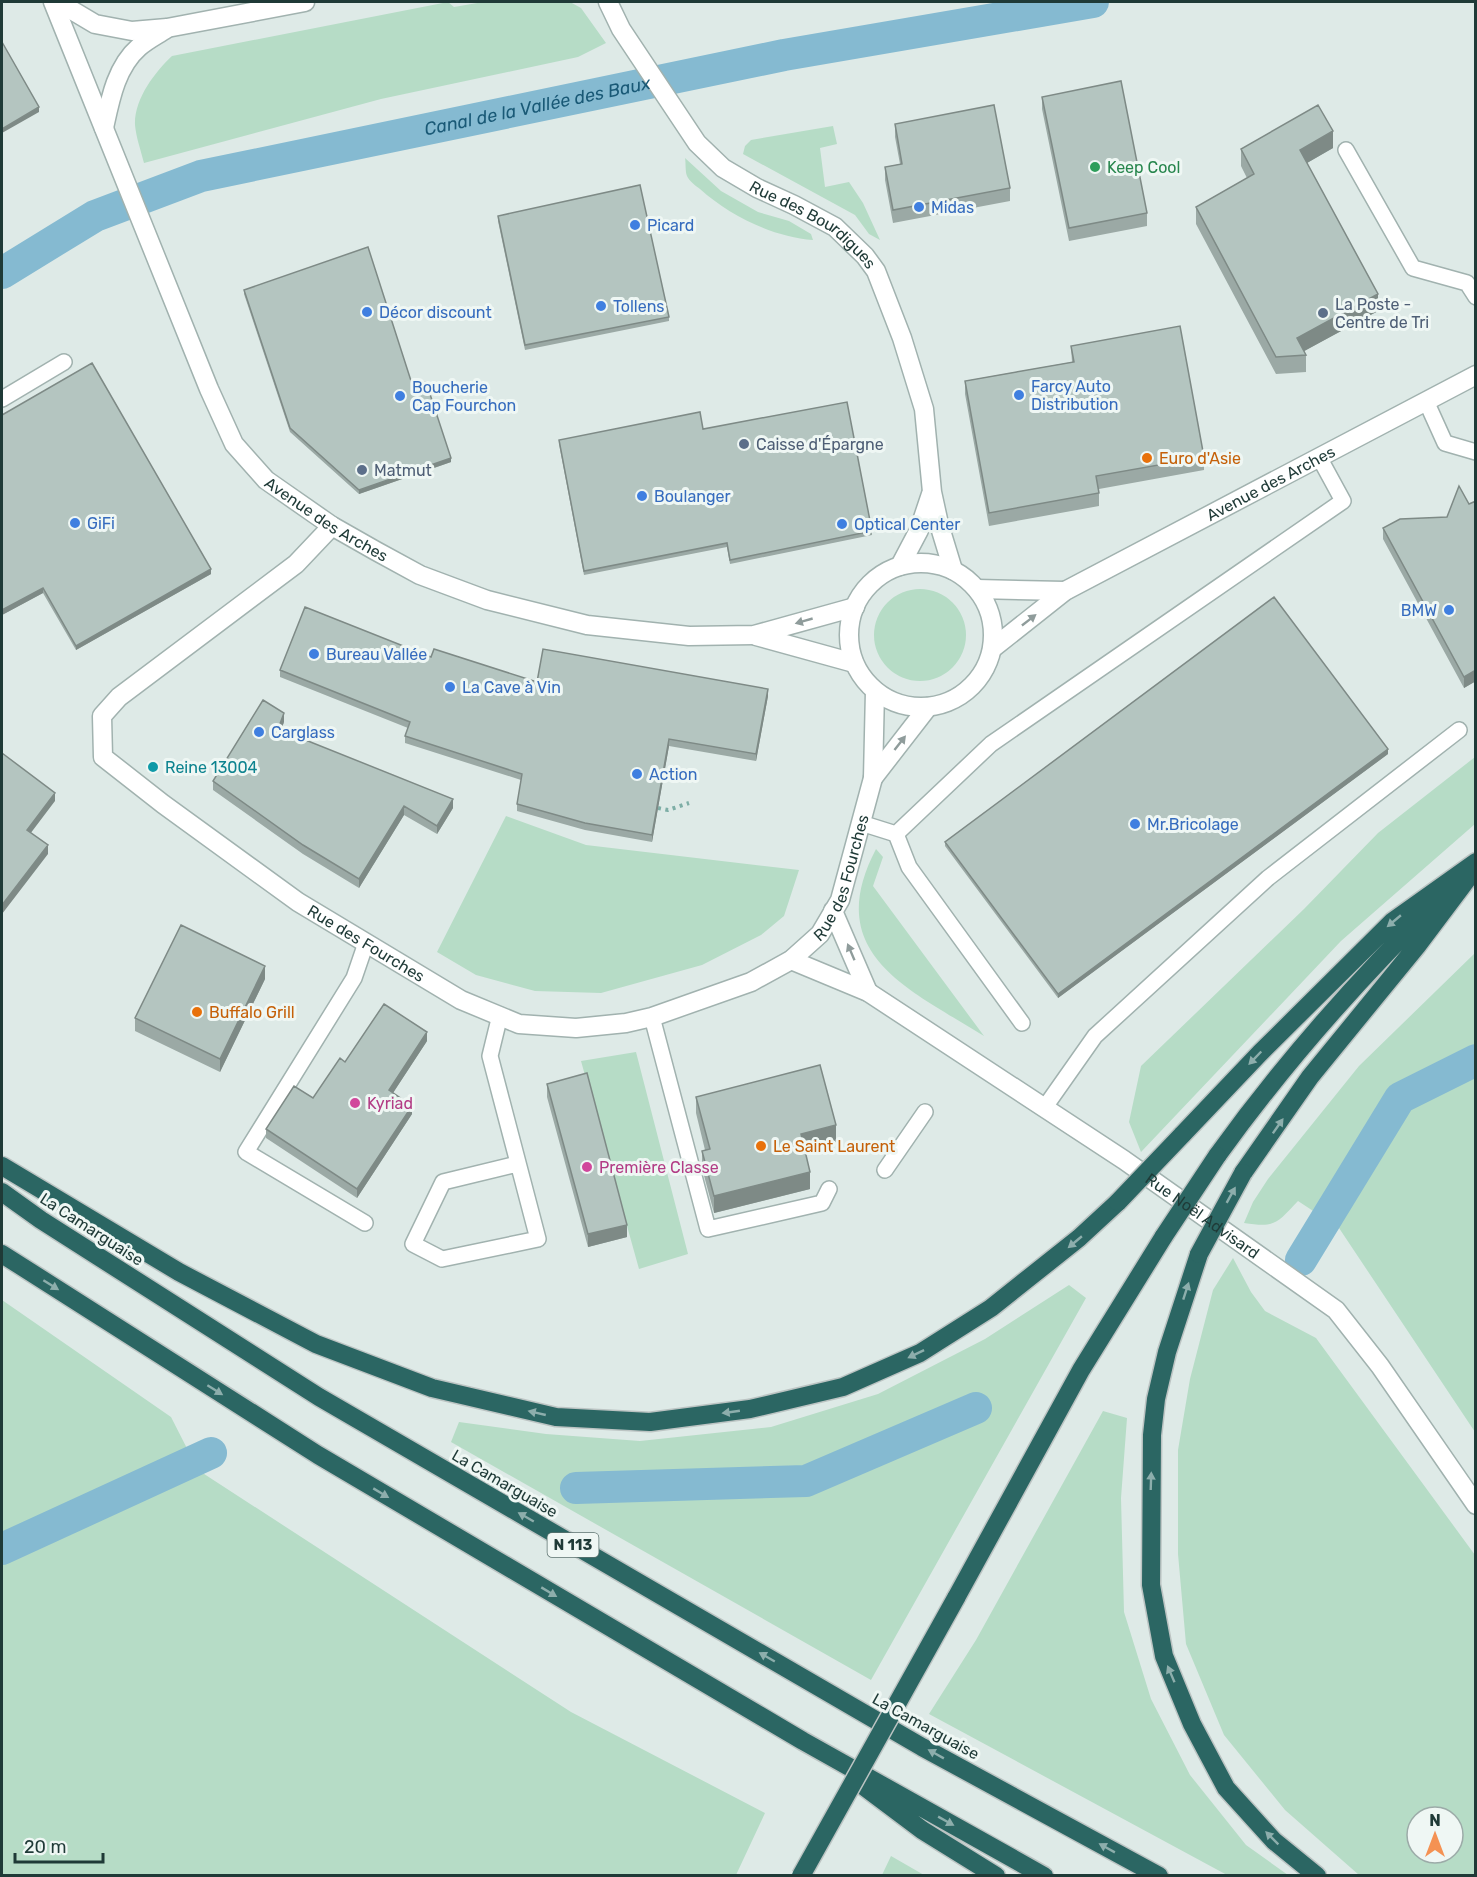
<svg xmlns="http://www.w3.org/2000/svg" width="1477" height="1877" viewBox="0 0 1477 1877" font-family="Rubik,sans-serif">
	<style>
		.green { fill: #b6dcc6; fill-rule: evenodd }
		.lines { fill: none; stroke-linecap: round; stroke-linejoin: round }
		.canal { stroke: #85bad1; stroke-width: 32 }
		.lane-casing { stroke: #a1b2af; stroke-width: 18 }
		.street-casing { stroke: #a1b2af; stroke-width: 21 }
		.highway-casing { stroke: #bcc4c3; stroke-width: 21 }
		.path { stroke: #7eaea6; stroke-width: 4; stroke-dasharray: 3 4.5; stroke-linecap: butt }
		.lane { stroke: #fff; stroke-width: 15 }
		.street { stroke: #fff; stroke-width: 18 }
		.highway { stroke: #2b6663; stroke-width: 18 }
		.highway-bridge-casing { stroke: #bcc4c3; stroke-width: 21; stroke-linecap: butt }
		.highway-bridge { stroke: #2b6663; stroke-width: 18 }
		.wall { fill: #9ba9a5 }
		.shaded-wall { fill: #7e8a86 }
		.building { fill: #b4c5c0; stroke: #7e8a86; stroke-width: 1.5 }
		.oneway { fill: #8f9c9b }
		.oneway2 { fill: #8daeac }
		.leisure-dot { fill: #2e9e5b; stroke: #eff7f4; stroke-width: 2 }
		.shop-dot { fill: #3f7fe0; stroke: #eff7f4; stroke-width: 2 }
		.service-dot { fill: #5c6f8a; stroke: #eff7f4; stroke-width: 2 }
		.food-dot { fill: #e8710a; stroke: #eff7f4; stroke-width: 2 }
		.culture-dot { fill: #0f9aa8; stroke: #eff7f4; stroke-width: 2 }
		.hotel-dot { fill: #d1479c; stroke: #eff7f4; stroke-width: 2 }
		.labels { text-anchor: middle; stroke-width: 6; stroke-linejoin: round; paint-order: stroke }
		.shield { fill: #eff7f4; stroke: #5d7370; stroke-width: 1.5 }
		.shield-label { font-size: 15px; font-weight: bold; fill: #1f3a37 }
		.leisure-label { font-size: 16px; fill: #27864d; stroke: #eff7f4; text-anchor: start }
		.shop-label { font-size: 16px; fill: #366cbe; stroke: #eff7f4; text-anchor: start }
		.street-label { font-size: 16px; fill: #1f3a37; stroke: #eff7f4 }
		.service-label { font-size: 16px; fill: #4e5e75; stroke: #eff7f4; text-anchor: start }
		.food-label { font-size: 16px; fill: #c56008; stroke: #eff7f4; text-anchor: start }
		.culture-label { font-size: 16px; fill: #0d838f; stroke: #eff7f4; text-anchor: start }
		.hotel-label { font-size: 16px; fill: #b23c85; stroke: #eff7f4; text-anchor: start }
		.water-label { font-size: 18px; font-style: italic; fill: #195976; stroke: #eff7f4 }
	</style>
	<rect width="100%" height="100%" fill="#deeae7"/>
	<!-- green -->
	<path class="green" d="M448 2 454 7 483 2H570L581 8 606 43 578 57 381 99 144 163C141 151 136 137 135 125 134 99 155 72 172 56Z
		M833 126 837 144 820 148 825 187 849 182 863 203 880 240 869 234 855 215 743 154 745 146 751 140Z
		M685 158 721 191 758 212 789 221 811 234 813 240C773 237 730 216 700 189 696 186 689 181 687 176 685 171 686 163 685 158Z
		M874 635a46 46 0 1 1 92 0a46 46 0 1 1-92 0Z
		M1475 757V824L1341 941 1141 1152 1129 1122 1141 1066 1304 909 1378 833Z
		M506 816 586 845 799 870 784 916 761 935 702 965 601 993 535 991 476 975 437 952Z
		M876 849 883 857 873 886 984 1036C909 989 821 954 876 849Z
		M1475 953V1432L1339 1228 1298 1201C1277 1223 1276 1228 1244 1223L1253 1202 1268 1179 1359 1066Z
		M636 1052 688 1254 639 1269 581 1061Z
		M1233 1258 1251 1292 1265 1311 1316 1338 1475 1555V1875H1359L1285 1810 1224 1735 1186 1644 1178 1554V1450L1190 1379 1213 1290ZM1417 1817H1453V1853H1417Z
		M1069 1285 1086 1298 871 1680 451 1442 459 1422 546 1434 640 1441 771 1427 878 1394 985 1339Z
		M2 1300 171 1417 198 1470 571 1712 765 1813 736 1875H2Z
		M1103 1411 1127 1418 1121 1498 1124 1612 1151 1699 1190 1775 1246 1845 1288 1875H1227L929 1714 976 1640Z
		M891 1856 924 1875H882Z"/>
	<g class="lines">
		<!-- canal -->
		<g class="canal">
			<path id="s1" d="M2 273 95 216 201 176 784 55 1093 2"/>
			<path d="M1301 1260 1400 1098 1476 1060"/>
			<path d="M576 1488 806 1481 976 1408"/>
			<path d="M2 1549 211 1453"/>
		</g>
		<!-- lane casing -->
		<g class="lane-casing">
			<path id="lane" d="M1346 150 1413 268 1467 283 1476 297
				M2 399 64 362
				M1426 401 1445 443 1476 452
				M861 823 896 834 991 744 1343 501 1319 457
				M896 834 909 867 1022 1023
				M500 1015 490 1056 538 1239 442 1259 413 1244 443 1182 517 1164
				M652 1017 708 1229 822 1203 829 1189
				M1045 1107 1095 1036 1268 878 1459 730
				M885 1170 925 1112
				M365 1223 246 1152 354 978 366 943"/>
		</g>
		<!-- street casing -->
		<g class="street-casing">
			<g id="street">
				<path id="s2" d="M53 2 209 389 234 444 266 480 332 526 376 551 420 575 487 600 587 625 689 636 754 635 855 607"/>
				<path d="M58 2 95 24 132 31 167 28 305 2"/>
				<path id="s3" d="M608 2 621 29 697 143 723 168 757 188 794 205 835 227 865 256 876 271 902 338 924 409 932 492 939 524 953 570"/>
				<path d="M104 128C110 100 116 67 139 47 147 40 157 35 166 29"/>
				<path id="s4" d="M332 526 296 564 119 697 102 716 103 757 163 804 298 902 461 1000 519 1024 576 1028 626 1023 652 1017 751 982 791 960 820 934 840 900 873 778 875 691"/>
				<circle cx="921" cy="635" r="72"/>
				<path d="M900 566 919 530 931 494"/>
				<path d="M977 589 1065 591"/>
				<path d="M756 636 854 663"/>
				<path id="s5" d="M993 648 1065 591 1476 375"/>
				<path d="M873 778 928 707"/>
				<path d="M833 911 868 992"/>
				<path id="s6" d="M791 960 868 992 1124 1160 1336 1310 1380 1366 1476 1505"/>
			</g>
		</g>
		<!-- highway casing -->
		<g class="highway-casing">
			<path id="highway" d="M1182 1135 1260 1053 1393 921 1476 862
				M1217 1156C1284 1063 1360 977 1442 897
				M2 1166 179 1272 316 1344 432 1388 556 1417 650 1422 750 1409 843 1387 920 1353 991 1308 1079 1238 1118 1202
				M1243 1173 1310 1077 1417 946 1475 869
				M2 1192 41 1220 319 1397 922 1747 1159 1876
				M2 1254 318 1455 803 1741 1044 1876
				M1199 1254 1167 1352 1156 1399 1152 1435 1151 1585 1164 1656 1192 1724 1226 1788 1274 1841 1317 1876
				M956 1598 1081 1370 1164 1236
				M862 1785 922 1830 996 1876"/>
		</g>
		<!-- path -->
		<path class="path" d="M658 808 668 810 689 803"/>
		<!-- lane -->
		<use href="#lane" class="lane"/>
		<!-- street -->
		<use href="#street" class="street"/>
		<!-- highway -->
		<use href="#highway" class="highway"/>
		<!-- highway-bridge casing -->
		<g class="highway-bridge-casing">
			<path id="highway-bridge" d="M1118 1202 1182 1135
				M1164 1236 1217 1156
				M1199 1254 1243 1173
				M801 1876 956 1598"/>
		</g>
		<!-- highway-bridge -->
		<use href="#highway-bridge" class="highway-bridge"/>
	</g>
	<!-- wall -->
	<path class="wall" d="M1042 97 1147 213V226L1069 241 1042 109Z
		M895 124 1010 188V201L893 223 885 180V167L900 164 895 137Z
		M1333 148 1307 163 1378 311 1304 351 1306 355V372L1276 374 1196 224V207L1247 178 1241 166V149Z
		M498 216 669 317V321L525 350 498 221Z
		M244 290 413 387 451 462 359 494 290 432 244 294Z
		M1071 346 1204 457V470L1099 489V506L989 526 965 394V381L1072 362Z
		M2 415 211 574 76 650 43 593 2 615Z
		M703 429 872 531V535L730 564 727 547 584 575 559 444V440Z
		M1476 501V681L1464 688 1383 539V528L1447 517Z
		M431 657 537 682 768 696 756 761 669 746 652 842 585 830 517 811V804L521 780 405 743V736L408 728 280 677V670Z
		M284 722 281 730 453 808 437 834 404 815 359 888 303 854 213 790V781Z
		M1388 754 1058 998 945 846V842Z
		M265 979 220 1072 135 1031V1018Z
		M427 1041 393 1093 412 1114 357 1198 266 1138V1129L313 1098 345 1062Z
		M547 1084 627 1237 588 1247 547 1097Z
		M696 1097 836 1142 805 1150 810 1189 714 1213 702 1168V1151L705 1150 696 1113Z"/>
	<!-- shaded-wall -->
	<path class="shaded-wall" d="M39 107V112L2 133V129Z
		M1333 131V148L1300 167V150Z
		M1378 294V311L1297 355V338Z
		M451 458V462L359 494V490Z
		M211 569V574L76 650V646Z
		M43 588V593L2 615V610Z
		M1476 670V681L1464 688V677Z
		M768 689V696L756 761V754Z
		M284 713V722L278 738V729Z
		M669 739V746L652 842V835Z
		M1388 749V754L1058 998V994Z
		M55 793V801L27 838V830Z
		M453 799V808L437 834V826Z
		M404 806V815L359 888V879Z
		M48 845V854L2 914V905Z
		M265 966V979L220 1072V1059Z
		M427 1032V1041L389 1099V1090Z
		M412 1106V1114L357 1198V1189Z
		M836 1125V1142L801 1151V1134Z
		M810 1172V1189L714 1213V1196Z
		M627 1225V1237L588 1247V1234Z"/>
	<!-- building -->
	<path class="building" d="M2 42 39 107 2 129Z
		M1121 81 1147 213 1069 228 1042 97Z
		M994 105 1010 188 893 210 885 167 902 164 895 124Z
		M1318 105 1333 131 1300 150 1378 294 1297 338 1306 355 1276 357 1196 207 1254 174 1241 149Z
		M640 185 669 317 525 345 498 216Z
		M368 247 413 387 426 382 451 458 359 490 290 428 244 290Z
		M1180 326 1204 457 1096 476 1099 493 989 513 965 381 1074 362 1071 346Z
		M92 363 211 569 76 646 43 588 2 610V415Z
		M847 402 872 531 730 560 727 543 584 571 559 440 700 412 703 429Z
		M1459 486 1469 504 1476 501V670L1464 677 1383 528 1400 519 1447 517Z
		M1274 597 1388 749 1058 994 945 842Z
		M305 607 431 657 434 649 537 682 543 649 768 689 756 754 669 739 652 835 585 823 517 804 522 774 405 736 410 722 280 670Z
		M263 700 284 713 278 729 453 799 437 826 404 806 359 879 303 845 213 781Z
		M2 753 55 793 27 830 48 845 2 905Z
		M181 925 265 966 220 1059 135 1018Z
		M384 1004 427 1032 389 1090 412 1106 357 1189 266 1129 294 1086 313 1098 340 1058 345 1062Z
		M820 1065 836 1125 801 1134 810 1172 714 1196 702 1151 710 1149 696 1097Z
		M587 1073 627 1225 588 1234 547 1084Z"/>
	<!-- one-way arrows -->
	<defs><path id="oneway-solid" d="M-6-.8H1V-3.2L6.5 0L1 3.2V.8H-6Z" transform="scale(1.5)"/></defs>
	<g class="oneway">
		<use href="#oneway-solid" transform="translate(1029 620) rotate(-38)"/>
		<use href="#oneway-solid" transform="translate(804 621) rotate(164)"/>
		<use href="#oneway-solid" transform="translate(900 743) rotate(-52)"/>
		<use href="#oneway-solid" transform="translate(851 952) rotate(-113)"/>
	</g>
	<g class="oneway2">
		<use href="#oneway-solid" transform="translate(1394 921) rotate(140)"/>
		<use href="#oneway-solid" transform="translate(1255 1058) rotate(134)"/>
		<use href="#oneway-solid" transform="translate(1278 1126) rotate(-55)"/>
		<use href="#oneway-solid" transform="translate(1231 1195) rotate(-61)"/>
		<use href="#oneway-solid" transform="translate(1075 1242) rotate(140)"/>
		<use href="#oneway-solid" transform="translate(51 1285) rotate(32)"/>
		<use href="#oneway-solid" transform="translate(1186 1291) rotate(-72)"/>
		<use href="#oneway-solid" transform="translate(916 1354) rotate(154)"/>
		<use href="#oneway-solid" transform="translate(215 1390) rotate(32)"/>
		<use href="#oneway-solid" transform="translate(731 1412) rotate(172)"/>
		<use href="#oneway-solid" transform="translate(537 1413) rotate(-167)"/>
		<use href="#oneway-solid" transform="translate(1151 1481) rotate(-88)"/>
		<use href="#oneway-solid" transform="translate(381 1493) rotate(31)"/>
		<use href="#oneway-solid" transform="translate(526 1517) rotate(-150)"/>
		<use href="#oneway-solid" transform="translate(549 1592) rotate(31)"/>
		<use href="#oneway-solid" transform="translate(767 1657) rotate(-150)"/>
		<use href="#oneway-solid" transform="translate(1171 1674) rotate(-113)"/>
		<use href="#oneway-solid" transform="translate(936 1754) rotate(-151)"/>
		<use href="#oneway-solid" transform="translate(946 1821) rotate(29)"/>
		<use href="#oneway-solid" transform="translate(1272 1838) rotate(-135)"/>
		<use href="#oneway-solid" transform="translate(1107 1848) rotate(-151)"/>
	</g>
	<!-- markers -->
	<circle class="leisure-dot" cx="1095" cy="167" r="6"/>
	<g class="shop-dot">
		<circle cx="919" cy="207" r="6"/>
		<circle cx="635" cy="225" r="6"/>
		<circle cx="601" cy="306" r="6"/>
		<circle cx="367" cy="312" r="6"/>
		<circle cx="1019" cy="395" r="6"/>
		<circle cx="400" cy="396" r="6"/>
		<circle cx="642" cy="496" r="6"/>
		<circle cx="75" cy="523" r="6"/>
		<circle cx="842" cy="524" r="6"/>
		<circle cx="1449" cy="610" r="6"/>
		<circle cx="314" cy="654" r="6"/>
		<circle cx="450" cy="687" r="6"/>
		<circle cx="259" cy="732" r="6"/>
		<circle cx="637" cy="774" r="6"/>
		<circle cx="1135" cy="824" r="6"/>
	</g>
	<g class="service-dot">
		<circle cx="1323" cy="313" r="6"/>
		<circle cx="744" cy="444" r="6"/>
		<circle cx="362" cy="470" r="6"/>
	</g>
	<g class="food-dot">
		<circle cx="1147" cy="458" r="6"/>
		<circle cx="197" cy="1012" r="6"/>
		<circle cx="761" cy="1146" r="6"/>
	</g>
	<circle class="culture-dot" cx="153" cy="767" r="6"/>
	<g class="hotel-dot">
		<circle cx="355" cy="1103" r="6"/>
		<circle cx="587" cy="1167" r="6"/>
	</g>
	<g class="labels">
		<!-- shield labels -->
		<rect class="shield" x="547.5" y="1533" width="51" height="24" rx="4.5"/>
		<g class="shield-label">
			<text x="573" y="1550">N 113</text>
		</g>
		<!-- leisure labels -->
		<g class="leisure-label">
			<text x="1107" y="173">Keep Cool</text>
		</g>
		<!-- shop labels -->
		<g class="shop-label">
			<text x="931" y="213">Midas</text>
			<text x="647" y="231">Picard</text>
			<text x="613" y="312">Tollens</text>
			<text x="379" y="318">Décor discount</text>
			<text x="1031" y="392">Farcy Auto<tspan x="1031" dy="18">Distribution</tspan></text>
			<text x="412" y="393">Boucherie<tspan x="412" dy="18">Cap Fourchon</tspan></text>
			<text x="654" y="502">Boulanger</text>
			<text x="87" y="529">GiFi</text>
			<text x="854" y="530">Optical Center</text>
			<text x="1437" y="616" text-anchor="end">BMW</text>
			<text x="326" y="660">Bureau Vallée</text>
			<text x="462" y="693">La Cave à Vin</text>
			<text x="271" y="738">Carglass</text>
			<text x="649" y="780">Action</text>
			<text x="1147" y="830">Mr.Bricolage</text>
		</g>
		<!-- street labels -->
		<g class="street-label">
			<text dy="6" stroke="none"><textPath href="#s3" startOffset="310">Rue des Bourdigues</textPath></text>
			<text dy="6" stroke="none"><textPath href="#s5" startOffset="324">Avenue des Arches</textPath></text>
			<text dy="6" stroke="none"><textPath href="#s2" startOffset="598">Avenue des Arches</textPath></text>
			<text dy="6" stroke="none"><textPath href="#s4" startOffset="1221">Rue des Fourches</textPath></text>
			<text dy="6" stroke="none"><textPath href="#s4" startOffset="663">Rue des Fourches</textPath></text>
			<text dy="6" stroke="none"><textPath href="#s6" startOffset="486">Rue Noël Advisard</textPath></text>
			<text transform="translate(92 1229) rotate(33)" y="6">La Camarguaise</text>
			<text transform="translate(505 1483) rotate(30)" y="6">La Camarguaise</text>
			<text transform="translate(926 1726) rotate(29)" y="6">La Camarguaise</text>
		</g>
		<!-- service labels -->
		<g class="service-label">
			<text x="1335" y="310">La Poste -<tspan x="1335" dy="18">Centre de Tri</tspan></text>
			<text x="756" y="450">Caisse d'Épargne</text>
			<text x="374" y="476">Matmut</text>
		</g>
		<!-- food labels -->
		<g class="food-label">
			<text x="1159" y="464">Euro d'Asie</text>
			<text x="209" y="1018">Buffalo Grill</text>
			<text x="773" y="1152">Le Saint Laurent</text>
		</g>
		<!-- culture labels -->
		<g class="culture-label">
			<text x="165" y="773">Reine 13004</text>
		</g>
		<!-- hotel labels -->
		<g class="hotel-label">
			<text x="367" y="1109">Kyriad</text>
			<text x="599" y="1173">Première Classe</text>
		</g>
		<!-- water labels -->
		<g class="water-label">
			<text dy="6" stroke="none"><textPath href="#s1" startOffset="566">Canal de la Vallée des Baux</textPath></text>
		</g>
	</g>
	<!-- border -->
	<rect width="1477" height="1877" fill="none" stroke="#1f3a37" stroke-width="6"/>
	<!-- north arrow -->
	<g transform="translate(1435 1835)"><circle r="28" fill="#eff7f4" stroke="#9caba8" stroke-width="1.5"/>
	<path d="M0-4.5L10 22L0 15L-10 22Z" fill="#f49253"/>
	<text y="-9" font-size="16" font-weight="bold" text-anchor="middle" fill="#1f3a37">N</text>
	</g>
	<!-- scale -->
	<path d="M15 1853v9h88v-9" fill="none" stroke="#1f3a37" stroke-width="3"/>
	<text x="24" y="1853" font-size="18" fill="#1f3a37" stroke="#eff7f4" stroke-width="4.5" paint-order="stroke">20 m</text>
</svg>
